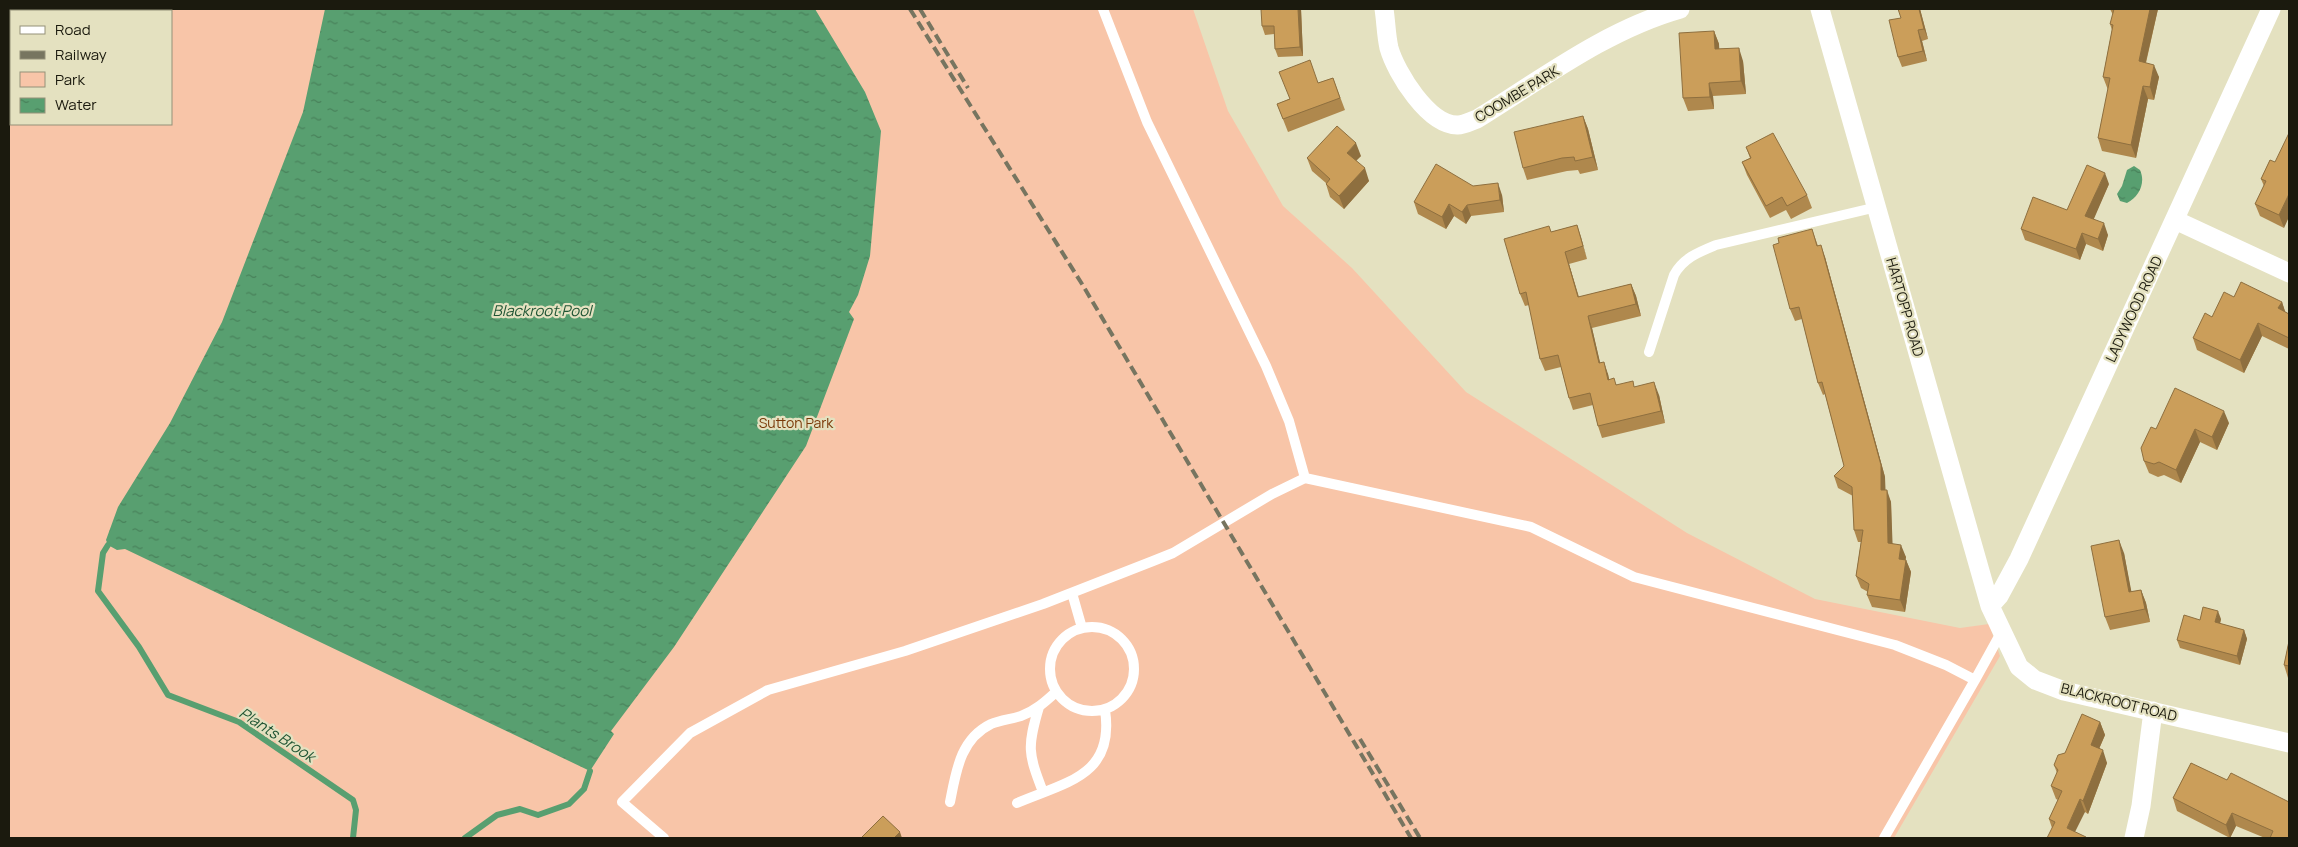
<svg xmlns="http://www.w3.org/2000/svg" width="2298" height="847" viewBox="0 0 2298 847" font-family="Manrope,sans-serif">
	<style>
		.green { fill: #f8c5a8; fill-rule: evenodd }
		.water { fill: url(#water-ripples) }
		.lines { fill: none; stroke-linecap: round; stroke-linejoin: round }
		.stream { stroke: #589f70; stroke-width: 6 }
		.service { stroke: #fff; stroke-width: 10 }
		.minor { stroke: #fff; stroke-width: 19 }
		.rail { stroke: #777560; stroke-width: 4; stroke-dasharray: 10 5; stroke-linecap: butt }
		.wall { fill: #af884d }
		.shaded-wall { fill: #8e6f3f }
		.building { fill: #cb9e5a; stroke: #8e6f3f }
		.labels { text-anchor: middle; stroke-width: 4.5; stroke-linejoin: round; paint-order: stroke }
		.street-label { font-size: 14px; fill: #1b1a0e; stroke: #e4e1c0 }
		.park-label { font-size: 14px; fill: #793907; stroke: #e4e1c0 }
		.water-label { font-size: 15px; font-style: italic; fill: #205534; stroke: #e4e1c0 }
	</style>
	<defs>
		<pattern id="water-ripples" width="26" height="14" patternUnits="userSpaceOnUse" patternTransform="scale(1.25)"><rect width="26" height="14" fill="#589f70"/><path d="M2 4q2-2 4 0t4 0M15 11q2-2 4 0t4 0" fill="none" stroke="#48815a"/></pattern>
	</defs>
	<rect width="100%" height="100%" fill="#e4e1c0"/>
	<!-- green -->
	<path class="green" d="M9 9H1193L1228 111 1283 206 1352 268 1466 392 1687 533 1815 599 1960 628 1989 624 2000 656 1894 838H9ZM11 11H171V124H11Z"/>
	<!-- water -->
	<path class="water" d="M325 9H815L865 92 881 131 870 256 858 295 849 312 854 319 806 446 674 647 611 731 614 734 590 771 125 549 117 550 108 545 106 540 118 507 170 423 222 322 303 112Z
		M2134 166 2140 170C2146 183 2139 197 2127 203L2120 201 2117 194 2122 186 2127 170Z"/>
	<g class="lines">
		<!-- stream -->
		<path class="stream" d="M108 545 103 553 98 591 139 647 168 695 239 722 353 800 356 810 353 838
			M465 838 497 815 520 809 538 815 569 804 584 789 590 771"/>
		<!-- service -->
		<path class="service" d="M1103 9 1147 122 1266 366 1289 421 1305 478
			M1649 352 1674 275C1683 258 1699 252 1716 245L1877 207
			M1072 593 1082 628
			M1050 669a42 42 0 1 1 84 0a42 42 0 1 1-84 0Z
			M1039 707C1027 747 1028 753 1043 792
			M950 802C956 772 960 739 991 724 1000 720 1012 719 1021 716 1035 711 1045 702 1056 692
			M1017 803C1066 782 1115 776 1105 710
			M664 838 622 802 690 733 768 690 905 651 1043 604 1153 561 1173 553 1272 494 1305 478 1531 527 1634 577 1895 645 1946 665 1975 680 2002 631
			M1884 838 1975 680"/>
		<!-- minor -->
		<path class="minor" d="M1384 9C1386 21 1386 35 1389 48 1396 73 1429 126 1458 125 1464 125 1471 121 1477 119 1542 79 1606 30 1680 9
			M1820 9 1990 606 2019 667 2035 680 2064 691 2289 743
			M2175 220 2289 273
			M1990 606 1999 596 2019 559 2271 9
			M2134 838 2141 806 2153 711"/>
		<!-- rail -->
		<path class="rail" d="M910 9 1082 284 1411 838
			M920 9 968 88
			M1360 739 1420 838"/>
	</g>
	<!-- wall -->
	<path class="wall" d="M1301 9 1303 56 1278 57 1275 49 1274 34 1265 35 1262 26Z
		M1920 9 1928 39 1922 41 1927 61 1902 67 1898 57 1901 18Z
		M2110 9H2158L2146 63 2159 77 2154 100 2148 99 2136 158 2102 151 2098 138 2108 90 2103 77 2112 30 2110 24 2113 15Z
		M1714 31 1719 44V49L1743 61 1746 94 1713 96 1714 109 1688 111 1683 98Z
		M1333 78 1345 110 1288 132 1277 104 1289 99 1318 83Z
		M1583 116 1588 129 1598 170 1580 174 1578 170 1567 171 1527 180 1523 168Z
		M1746 147 1807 195 1812 208 1791 219 1786 210 1770 218 1747 175 1742 162 1750 158Z
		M1361 156 1356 160 1369 181 1344 209 1330 197 1326 184V183L1312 171 1307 158Z
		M2270 160 2284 228 2260 216 2255 204 2264 186 2261 179Z
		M2109 184 2093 219 2108 235 2103 251 2086 244 2080 260 2025 240 2021 229 2067 210Z
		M1473 186 1502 195 1504 212 1471 216 1466 224 1454 216 1446 229 1418 214 1414 202Z
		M1577 225 1587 259 1569 264 1579 297 1631 284 1636 296 1641 316 1592 328 1600 363 1608 374 1609 380 1617 385 1635 387 1659 395 1665 423 1602 438 1598 426 1593 405 1573 410 1569 398 1561 367 1545 371 1540 359 1529 305 1525 306 1520 294 1551 232Z
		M1812 229 1818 246 1825 257 1885 477V490L1891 502 1892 543 1906 557 1905 560H1906L1911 572 1905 612 1872 607 1867 595 1868 592 1861 588 1856 576 1861 542H1858L1854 530 1853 496 1838 488 1834 476 1844 466 1825 394 1823 395 1818 383 1802 319 1795 321 1790 309 1779 243Z
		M2234 297 2282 302 2285 312 2289 314V349L2262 336 2244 373 2197 350 2193 338 2212 317Z
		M2229 423 2217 450 2200 442 2181 483 2164 475 2158 477 2149 473 2144 461 2156 429Z
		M2124 553 2131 592 2141 590 2146 603 2150 622 2110 630 2105 617Z
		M2221 619 2220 624 2244 630 2247 639 2240 665 2180 648 2177 640 2200 620Z
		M2289 641V678H2288L2284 665Z
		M2100 722 2105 735 2099 749 2107 763 2088 814 2085 812 2052 828 2049 819 2058 800 2056 799 2051 786 2057 773 2054 765 2065 753Z
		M2191 763 2289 838H2265L2236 826 2230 838 2177 811 2173 798Z"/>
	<!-- shaded-wall -->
	<path class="shaded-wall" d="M1298 9H1301L1303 56 1300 47Z
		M1919 9H1920L1928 39 1924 29Z
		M2150 9H2158L2143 74 2139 61Z
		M1918 30 1922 41 1927 61 1923 51Z
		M1714 31 1719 44 1720 62 1715 49Z
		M1739 48 1743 61 1746 94 1741 81Z
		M2154 65 2159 77 2154 100 2150 87Z
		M1709 83 1713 96 1714 109 1710 97Z
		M2143 86 2148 99 2136 158 2131 145Z
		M1583 116 1588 129 1598 170 1593 157Z
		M1356 143 1361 156 1352 165 1347 153Z
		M1365 168 1369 181 1344 209 1339 196Z
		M2105 173 2109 184 2090 228 2085 216Z
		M1498 183 1502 195 1504 212 1500 200Z
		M2289 194V217L2284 228 2279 215Z
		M1449 204 1454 216 1446 229 1442 217Z
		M1467 205 1471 216 1466 224 1462 212Z
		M2104 223 2108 235 2103 251 2098 239Z
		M1577 225 1581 237 1587 259 1583 246Z
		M2082 233 2086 244 2080 260 2076 249Z
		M1821 245 1825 257 1885 477 1886 502 1881 490Z
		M1565 252 1569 264 1582 309 1578 297Z
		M1631 284 1636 296 1641 316 1636 304Z
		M2282 302 2286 314 2278 308Z
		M1588 316 1592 328 1603 375 1599 363Z
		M2258 323 2262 336 2244 373 2240 360Z
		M1604 362 1608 374 1612 392 1608 380Z
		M1654 382 1659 395 1665 423 1661 411Z
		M2224 411 2229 423 2217 450 2212 437Z
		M2195 429 2200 442 2181 483 2176 470Z
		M1887 490 1891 502 1893 555 1888 543Z
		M2119 540 2124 553 2134 605 2129 592Z
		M1901 545 1906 557 1904 571 1899 559Z
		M1906 560 1911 572 1905 612 1900 600Z
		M2141 590 2146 603 2150 622 2145 609Z
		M2218 611 2221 619 2218 631 2215 622Z
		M2244 630 2247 639 2240 665 2237 656Z
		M2100 722 2105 735 2095 758 2091 745Z
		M2103 750 2107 763 2088 814 2083 801Z
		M2080 799 2085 812 2072 838 2067 828Z
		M2232 813 2236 826 2230 838 2226 825Z
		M900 832 902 838H894Z"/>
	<!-- building -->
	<path class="building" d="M1261 9H1298L1300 47 1275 49 1274 26H1262Z
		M1898 9H1919L1924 29 1918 30 1923 51 1898 57 1889 20 1901 18Z
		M2114 9H2150L2139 61 2154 65 2150 87 2143 86 2131 145 2098 138 2110 78 2103 77 2113 25 2110 24Z
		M1714 31 1715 49 1739 48 1741 81 1709 83 1710 97 1683 98 1679 33Z
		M1310 60 1318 83 1333 78 1340 98 1283 119 1277 104 1290 99 1279 72Z
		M1583 116 1593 157 1575 161 1574 157 1562 158 1523 168 1514 132Z
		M1337 126 1356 143 1347 153 1365 168 1339 196 1326 184 1330 179 1307 158Z
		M1773 133 1807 195 1787 206 1782 197 1766 206 1742 162 1751 158 1746 147Z
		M2289 133V194L2279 215 2255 204 2266 181 2261 179 2270 160 2275 162Z
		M1436 164 1473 186 1498 183 1500 200 1467 205 1462 212 1449 204 1442 217 1414 202Z
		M2087 165 2105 173 2085 216 2104 223 2098 239 2082 233 2076 249 2021 229 2033 197 2067 210Z
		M1577 225 1583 246 1565 252 1578 297 1631 284 1636 304 1588 316 1599 363 1604 362 1608 380 1614 378 1616 385 1633 381 1634 387 1654 382 1661 411 1598 426 1590 393 1569 398 1558 355 1540 359 1526 292 1520 294 1504 239 1549 226 1551 232Z
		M1812 229 1817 246 1821 245 1881 465V490H1887L1888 543 1901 545 1899 559 1906 560 1900 600 1867 595 1869 584 1856 576 1863 530H1854L1852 487 1834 476 1844 466 1822 382 1818 383 1799 307 1790 309 1773 245 1779 243 1778 238Z
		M2241 282 2282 302 2278 308 2289 314V338L2258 323 2240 360 2193 338 2205 313 2212 317 2224 292 2234 297Z
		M2175 388 2224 411 2212 437 2195 429 2176 470 2159 462 2154 464 2144 461 2141 448 2151 427 2156 429Z
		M2119 540 2129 592 2141 590 2145 609 2105 617 2091 546Z
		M2203 607 2218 611 2215 622 2244 630 2237 656 2177 640 2184 615 2200 620Z
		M2289 641V666L2284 665Z
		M2082 714 2100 722 2091 745 2103 750 2083 801 2080 799 2067 828 2086 837V838H2047L2055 822 2049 819 2062 791 2051 786 2058 770 2054 765 2058 755 2065 753Z
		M2191 763 2227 780 2231 773 2289 802V838H2270L2273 831 2232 813 2226 825 2173 798Z
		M883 816 900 832 894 838H861Z"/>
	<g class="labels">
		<!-- street labels -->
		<g class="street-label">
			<text transform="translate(1517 94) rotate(-31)" y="5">COOMBE PARK</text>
			<text transform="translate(1905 307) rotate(74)" y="5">HARTOPP ROAD</text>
			<text transform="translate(2134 309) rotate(-65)" y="5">LADYWOOD ROAD</text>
			<text transform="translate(2119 702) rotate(14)" y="5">BLACKROOT ROAD</text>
		</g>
		<!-- park labels -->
		<g class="park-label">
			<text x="796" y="428">Sutton Park</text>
		</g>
		<!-- water labels -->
		<g class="water-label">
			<text x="542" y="316">Blackroot Pool</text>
			<text transform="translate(277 735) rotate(33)" y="5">Plants Brook</text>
		</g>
	</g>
	<!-- border -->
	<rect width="2298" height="847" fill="none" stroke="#1b1a0e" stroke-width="20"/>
	<!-- legend -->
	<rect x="10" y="10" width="162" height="115" fill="#e4e1c0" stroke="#949179"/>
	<rect x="20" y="26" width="25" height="8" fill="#ffffff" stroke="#949179"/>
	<text x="55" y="35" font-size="15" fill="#1b1a0e">Road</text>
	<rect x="20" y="51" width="25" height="8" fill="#777560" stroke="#949179"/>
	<text x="55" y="60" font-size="15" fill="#1b1a0e">Railway</text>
	<rect x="20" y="72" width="25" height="15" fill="#f8c5a8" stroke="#949179"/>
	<text x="55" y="85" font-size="15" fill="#1b1a0e">Park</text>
	<rect x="20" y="98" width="25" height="15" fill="url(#water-ripples)" stroke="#949179"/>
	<text x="55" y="110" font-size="15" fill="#1b1a0e">Water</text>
</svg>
